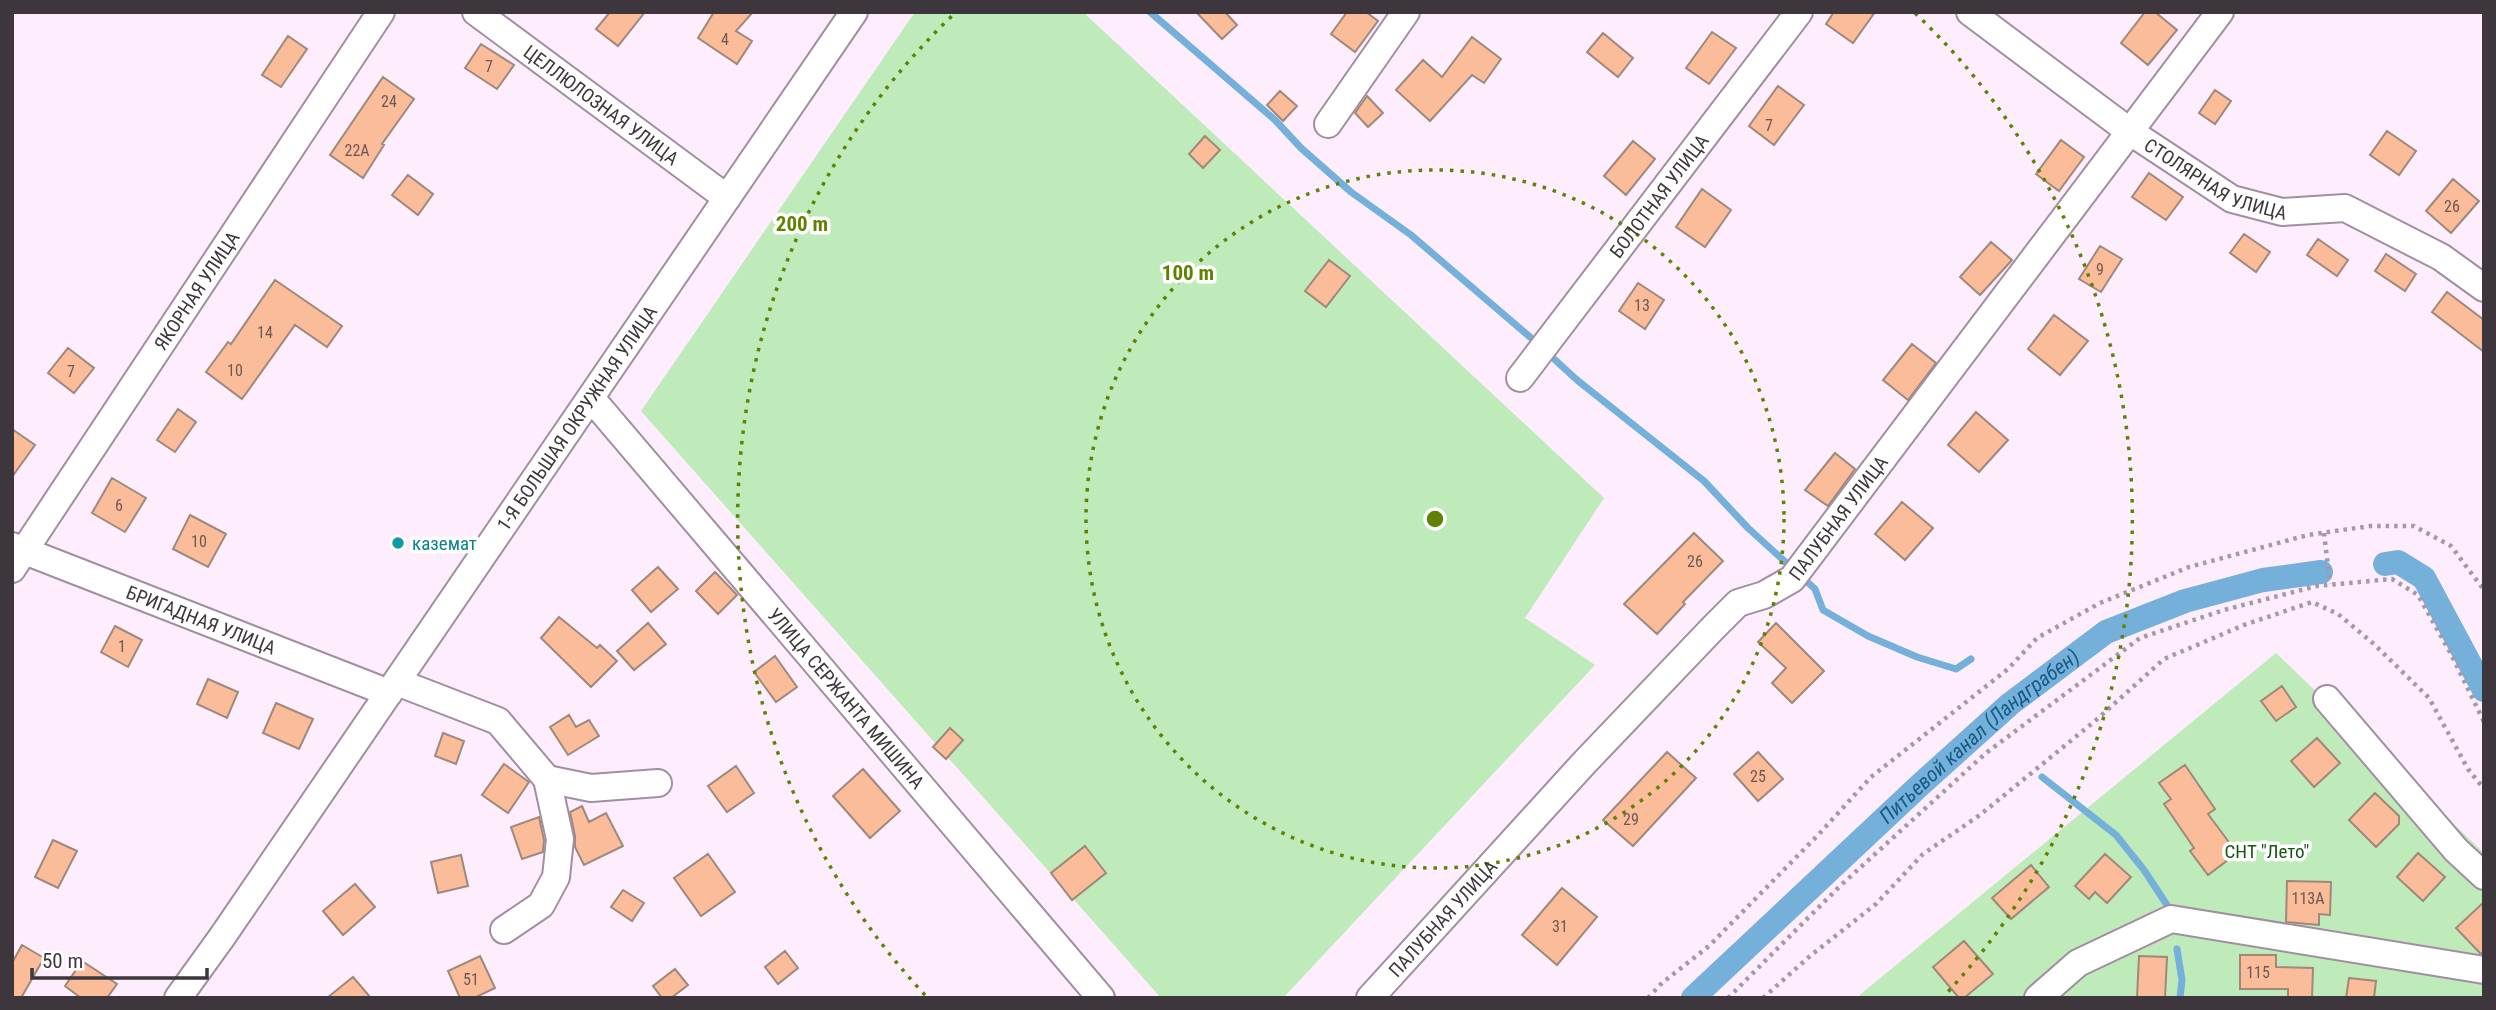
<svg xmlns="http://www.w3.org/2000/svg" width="2496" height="1010" viewBox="0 0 2496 1010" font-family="'Roboto Condensed',sans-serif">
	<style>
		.green { fill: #bfeab9 }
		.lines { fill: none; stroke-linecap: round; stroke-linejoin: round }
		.stream { stroke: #74b0da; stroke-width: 7 }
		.canal { stroke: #74b0da; stroke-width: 24 }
		.building { fill: #fbbc99; stroke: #9f887c; stroke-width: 2 }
		.minor-casing { stroke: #a18fa1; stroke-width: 30 }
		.path { stroke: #a699a5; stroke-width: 4.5; stroke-dasharray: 3.5 5; stroke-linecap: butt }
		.minor { stroke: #fff; stroke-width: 26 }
		.ring { fill: none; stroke: #5f8300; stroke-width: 3.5; stroke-dasharray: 3.5 7 }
		.culture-dot { fill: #0f9aa8; stroke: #fff; stroke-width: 2.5 }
		.labels { text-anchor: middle; stroke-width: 7; stroke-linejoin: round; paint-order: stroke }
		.number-label { font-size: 16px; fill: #6d5854 }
		.street-label { font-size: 19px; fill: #3e363d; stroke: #fff }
		.culture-label { font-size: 19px; fill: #0d838f; stroke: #fff; text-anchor: start }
		.park-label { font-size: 19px; fill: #175511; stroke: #fff }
		.water-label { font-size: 21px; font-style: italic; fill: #155c85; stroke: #fff }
		.centre { fill: #5f8300; stroke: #fff; stroke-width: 3.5 }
		.ring-label { font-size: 21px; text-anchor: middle; font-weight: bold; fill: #5f8300; stroke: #fff; stroke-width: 7; stroke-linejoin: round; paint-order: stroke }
	</style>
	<rect width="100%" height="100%" fill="#fdedfd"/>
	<!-- green -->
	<path class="green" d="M915 12H1083L1604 498 1525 618 1595 665 1283 998H1161L641 411Z
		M2276 653 2484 853V998H1856Z"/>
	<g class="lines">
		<!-- stream -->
		<path class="stream" d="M1150 12 1275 120 1301 148 1351 192 1411 235 1530 337 1577 380 1704 481 1748 528 1815 589 1823 610 1868 636 1917 657 1956 669 1971 659
			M2042 777 2116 835 2144 870 2167 905
			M2177 949 2182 980 2180 998"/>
		<!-- canal -->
		<g class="canal">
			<path d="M2385 564 2398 562 2424 578 2484 690"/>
			<path id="s1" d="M1693 998 1920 785 2010 704 2106 632 2185 601 2263 580 2321 572"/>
		</g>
	</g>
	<!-- building -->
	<path class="building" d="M610 12H645L618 46 596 29Z
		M714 12H753L736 31 752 41 737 64 698 38Z
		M1196 12H1225L1237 25 1222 39Z
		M1347 12H1366L1378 21 1355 52 1331 34Z
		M1834 12H1875L1853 43 1826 24Z
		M2145 12H2155L2177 30 2148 65 2121 43Z
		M1712 32 1736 48 1709 84 1686 68Z
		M1603 33 1633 58 1618 77 1587 52Z
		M288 36 307 49 281 87 262 75Z
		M1472 37 1501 59 1484 83 1472 75 1430 121 1396 90 1423 60 1442 77Z
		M481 44 514 65 497 89 465 68Z
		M383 77 414 99 382 144 384 145 363 178 330 155Z
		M1778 86 1804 105 1774 145 1749 126Z
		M2215 90 2231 101 2215 124 2199 113Z
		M1280 91 1297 106 1283 121 1267 105Z
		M1367 96 1383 113 1368 127 1355 113Z
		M2387 131 2416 151 2399 175 2370 155Z
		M1205 136 1220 150 1203 168 1189 154Z
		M2061 140 2084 157 2059 191 2036 174Z
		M1633 141 1655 159 1626 195 1604 176Z
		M2149 173 2183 197 2166 220 2132 197Z
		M408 175 433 194 418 215 392 195Z
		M2453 179 2479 201 2451 233 2426 211Z
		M1702 189 1731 210 1705 247 1676 227Z
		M2244 234 2270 252 2256 272 2230 253Z
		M2318 239 2348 260 2337 276 2307 255Z
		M1991 242 2012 260 1980 295 1960 277Z
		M2100 246 2122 259 2101 292 2079 279Z
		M2386 254 2416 274 2405 291 2375 271Z
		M1329 260 1350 276 1326 307 1305 291Z
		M275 280 342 326 327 347 295 325 242 399 206 372 228 342 231 344Z
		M1638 283 1664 300 1645 329 1619 311Z
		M2447 292 2484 320V352L2432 312Z
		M2054 315 2088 341 2060 375 2028 349Z
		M1912 344 1936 363 1908 400 1883 380Z
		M68 348 94 368 74 393 48 373Z
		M178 409 196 422 175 452 157 440Z
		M1976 412 2008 440 1979 472 1948 445Z
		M12 429 35 445 12 477Z
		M1835 453 1855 469 1828 506 1805 490Z
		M112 478 146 498 125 532 92 513Z
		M1902 502 1933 528 1905 560 1875 534Z
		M190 515 226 534 208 567 173 549Z
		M1694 533 1723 561 1683 602 1685 604 1657 634 1624 604Z
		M658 567 678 589 651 612 632 590Z
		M715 572 737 595 718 614 696 591Z
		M559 617 597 648 600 645 617 661 591 687 541 638Z
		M648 623 666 644 634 670 617 651Z
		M1776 623 1824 671 1792 703 1772 683 1786 668 1758 642Z
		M115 626 142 640 128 667 101 652Z
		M775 656 797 687 776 702 754 672Z
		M208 679 238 692 227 718 197 704Z
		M2282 686 2296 707 2276 721 2261 701Z
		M276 703 313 719 299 749 263 733Z
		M569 715 576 727 589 720 599 736 568 755 550 727Z
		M950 728 963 740 946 759 933 747Z
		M443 733 464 741 456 764 435 756Z
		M2317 738 2340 763 2314 787 2291 761Z
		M1667 752 1696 778 1633 846 1603 820Z
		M1758 752 1783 779 1758 801 1734 774Z
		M504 764 529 782 508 813 482 795Z
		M2185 765 2215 809 2208 814 2237 853 2208 875 2190 851 2194 848 2164 804 2171 799 2159 783Z
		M736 766 754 793 727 812 708 786Z
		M863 769 900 811 870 838 833 796Z
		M2375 793 2399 816V824L2376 847 2349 820Z
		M582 806 589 822 606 813 623 846 584 865 575 847V836L570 812Z
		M539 817 544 840 543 852 522 859 511 827Z
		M53 840 77 851 58 888 35 877Z
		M1085 846 1106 873 1072 900 1051 873Z
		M2418 853 2445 877 2423 901 2397 877Z
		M708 854 735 892 701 916 674 878Z
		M2105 854 2131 877 2107 903 2095 892 2089 899 2075 886Z
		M461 855 468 886 438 893 431 862Z
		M2031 865 2049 887 2011 919 1992 898Z
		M2287 881 2331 882 2330 915 2319 914V925L2286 922Z
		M355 884 375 907 343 935 323 911Z
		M1562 888 1597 917 1557 965 1522 935Z
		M623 890 644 903 632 921 611 907Z
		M2484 902V954L2480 953 2456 928Z
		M1964 941 1993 974 1964 998H1959L1933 967Z
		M22 945 44 958 21 998H12V963Z
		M785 951 798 968 778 984 765 967Z
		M2240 955H2276V967L2313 968 2312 998H2288V989H2240Z
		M480 956 495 988 474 998H460L448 971Z
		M2139 956 2167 957 2165 998H2137Z
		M82 961 117 984 107 998H81L65 986Z
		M675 969 688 985 671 998H662L653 986Z
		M353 977 371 998H327Z
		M2349 978 2376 981 2374 998H2346Z"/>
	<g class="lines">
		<!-- minor casing -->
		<g class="minor-casing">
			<g id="minor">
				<path id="s2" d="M476 12 727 198"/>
				<path id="s3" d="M1970 12 2129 131 2232 199 2282 212 2345 208 2441 257 2484 288"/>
				<path d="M1328 124 1406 12"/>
				<path id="s4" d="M1520 378 1799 12"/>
				<path id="s5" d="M591 398 1101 998"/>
				<path id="s6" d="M12 546 389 693"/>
				<path id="s7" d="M12 569 381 12"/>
				<path d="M397 682 498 721 547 779 560 839 556 877 541 905 504 930"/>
				<path d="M2327 699 2456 850 2484 876"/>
				<path d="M547 779 591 788 658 783"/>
				<path id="s8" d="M178 998 222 937 854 12"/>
				<path id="s9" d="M1370 998 1585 762 1713 628 1738 603 1764 595 1792 579 2220 12"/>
				<path d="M2038 998 2078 963 2171 919 2484 970"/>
			</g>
		</g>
		<!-- path -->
		<path class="path" d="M2324 533 2330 584
			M1648 998 1662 983 1709 946 1819 834 1871 777 2008 669 2037 638 2100 603 2189 567 2308 535 2370 526H2414L2451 546 2484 590
			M1728 998 1840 886 1986 753 2140 638 2224 610 2317 586 2392 579 2418 595 2451 654 2484 722
			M1763 998 1810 956 1876 904 1923 854 1980 815 2095 721 2164 659 2244 625 2312 602 2338 614 2374 644 2429 698 2468 769 2484 789"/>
		<!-- minor -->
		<use href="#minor" class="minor"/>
	</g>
	<!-- distance rings -->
	<g class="ring">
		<circle cx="1435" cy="519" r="349"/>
		<path d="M925 995A698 698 0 0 1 955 13M1915 13A698 698 0 0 1 1945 995"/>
	</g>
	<!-- markers -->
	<circle class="culture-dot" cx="398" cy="543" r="7"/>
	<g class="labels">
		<!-- number labels -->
		<g class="number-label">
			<text x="725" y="45">4</text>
			<text x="489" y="72">7</text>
			<text x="389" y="107">24</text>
			<text x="1769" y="131">7</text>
			<text x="357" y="156">22А</text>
			<text x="2452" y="212">26</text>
			<text x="2100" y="275">9</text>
			<text x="1642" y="311">13</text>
			<text x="265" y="338">14</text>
			<text x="235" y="376">10</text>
			<text x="71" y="377">7</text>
			<text x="119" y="511">6</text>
			<text x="199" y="547">10</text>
			<text x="1695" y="567">26</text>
			<text x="122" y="652">1</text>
			<text x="1758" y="782">25</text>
			<text x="1631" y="825">29</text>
			<text x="2308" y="904">113А</text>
			<text x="1560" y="932">31</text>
			<text x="2258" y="978">115</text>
			<text x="471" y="985">51</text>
		</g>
		<!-- street labels -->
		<g class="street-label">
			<text dy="7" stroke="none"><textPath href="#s2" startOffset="156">ЦЕЛЛЮЛОЗНАЯ УЛИЦА</textPath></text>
			<text dy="7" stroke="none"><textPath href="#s3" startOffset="299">СТОЛЯРНАЯ УЛИЦА</textPath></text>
			<text dy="7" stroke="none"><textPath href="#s4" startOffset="229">БОЛОТНАЯ УЛИЦА</textPath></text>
			<text dy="7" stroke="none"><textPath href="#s7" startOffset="334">ЯКОРНАЯ УЛИЦА</textPath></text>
			<text dy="7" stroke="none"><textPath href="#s8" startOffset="704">1-Я БОЛЬШАЯ ОКРУЖНАЯ УЛИЦА</textPath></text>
			<text dy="7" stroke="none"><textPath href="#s9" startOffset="676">ПАЛУБНАЯ УЛИЦА</textPath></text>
			<text dy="7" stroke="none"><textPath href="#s6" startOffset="203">БРИГАДНАЯ УЛИЦА</textPath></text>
			<text dy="7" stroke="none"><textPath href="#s5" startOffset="394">УЛИЦА СЕРЖАНТА МИШИНА</textPath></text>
			<text dy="7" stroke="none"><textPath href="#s9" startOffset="108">ПАЛУБНАЯ УЛИЦА</textPath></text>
		</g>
		<!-- culture labels -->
		<g class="culture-label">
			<text x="412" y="550">каземат</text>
		</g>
		<!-- park labels -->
		<g class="park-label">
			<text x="2267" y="858">СНТ "Лето"</text>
		</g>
		<!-- water labels -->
		<g class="water-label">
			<text dy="7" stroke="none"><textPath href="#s1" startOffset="388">Питьевой канал (Ландграбен)</textPath></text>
		</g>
	</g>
	<circle cx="1435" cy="519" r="10" class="centre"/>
	<g class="ring-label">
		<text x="802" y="231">200 m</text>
		<text x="1188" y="280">100 m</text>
	</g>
	<!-- border -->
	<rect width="2496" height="1010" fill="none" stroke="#3e363d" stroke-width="28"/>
	<!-- scale -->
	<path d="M32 968v10h175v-10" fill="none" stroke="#3e363d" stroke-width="3.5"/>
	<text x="42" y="968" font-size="21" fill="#3e363d" stroke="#ffffff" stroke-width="5" paint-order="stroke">50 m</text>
</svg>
